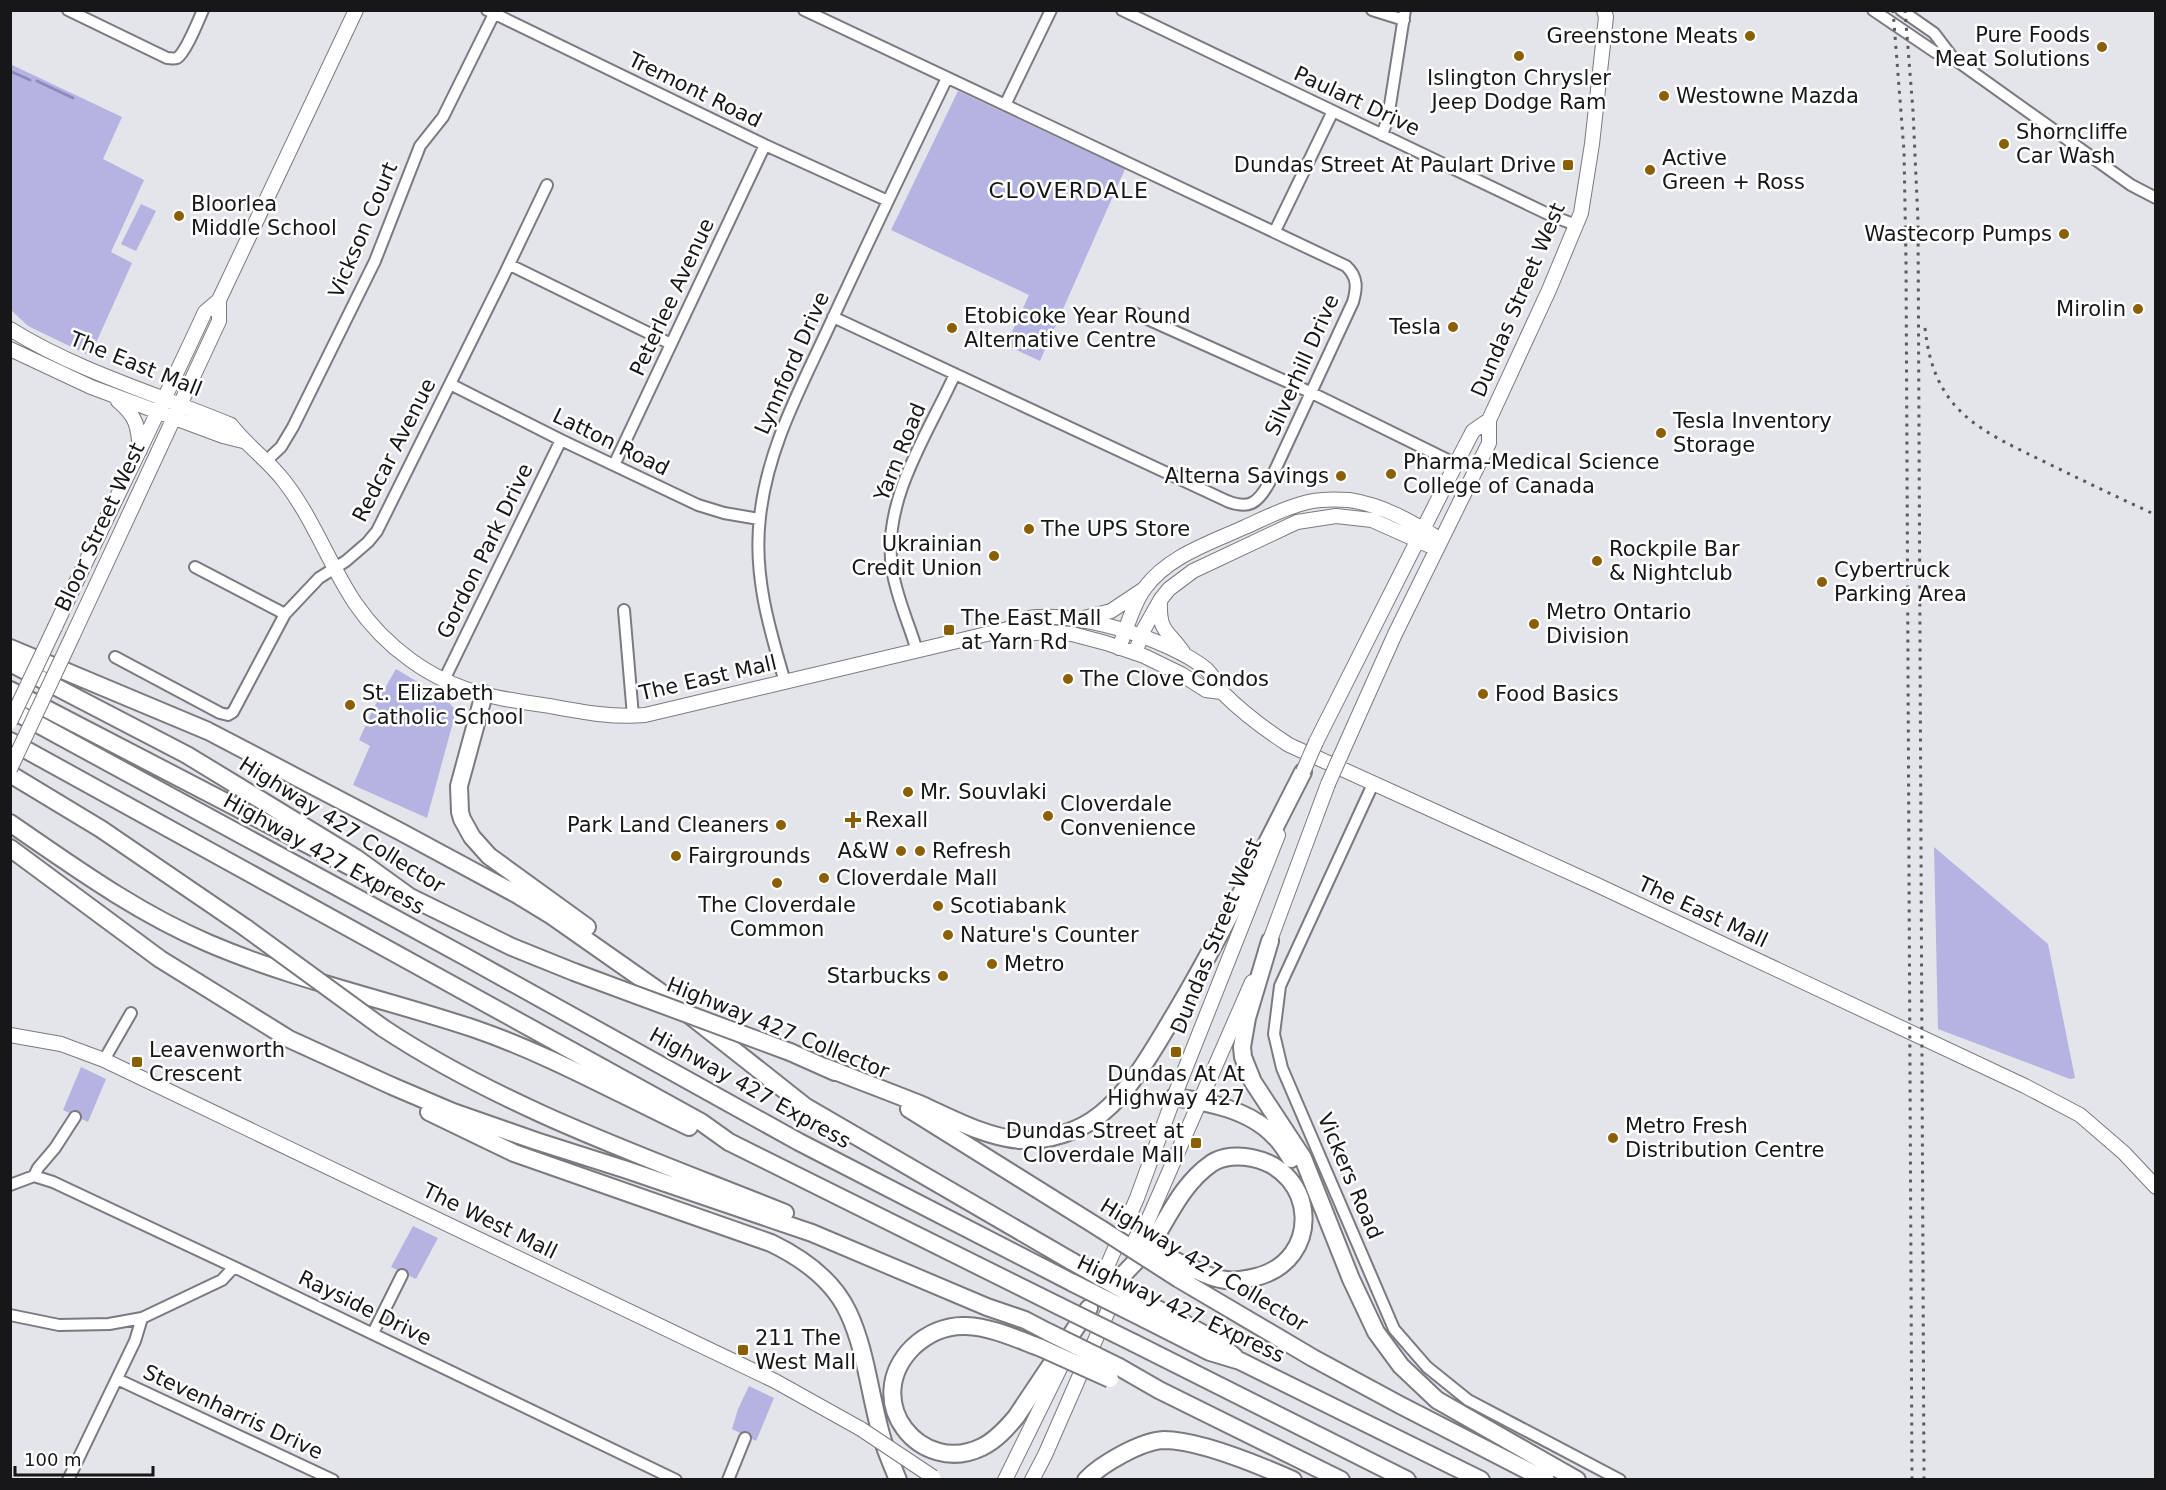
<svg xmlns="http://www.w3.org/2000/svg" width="2166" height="1490" viewBox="0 0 2166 1490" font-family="'DejaVu Sans',sans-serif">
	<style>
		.green { fill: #b5b3e2 }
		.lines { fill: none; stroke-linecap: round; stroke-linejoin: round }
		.stream { stroke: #8c8aba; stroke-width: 3 }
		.minor-casing { stroke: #7a7a80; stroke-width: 14 }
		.major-casing { stroke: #7a7a80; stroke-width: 16 }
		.highway-casing { stroke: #7a7a80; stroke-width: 20 }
		.minor { stroke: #fff; stroke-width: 10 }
		.major { stroke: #fff; stroke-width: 14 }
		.highway { stroke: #fff; stroke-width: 16 }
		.rail { stroke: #5a5a5e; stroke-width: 3; stroke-dasharray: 3 6; stroke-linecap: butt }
		.major-bridge-casing { stroke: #7a7a80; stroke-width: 16; stroke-linecap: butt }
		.highway-bridge-casing { stroke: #7a7a80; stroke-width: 20; stroke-linecap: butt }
		.major-bridge { stroke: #fff; stroke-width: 14 }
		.highway-bridge { stroke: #fff; stroke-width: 16 }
		.poi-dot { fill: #8b5f03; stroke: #fff; stroke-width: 2 }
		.labels { text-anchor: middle; stroke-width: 5; stroke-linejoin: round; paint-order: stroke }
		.poi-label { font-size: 21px; fill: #171719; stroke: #fff; text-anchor: start }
		.street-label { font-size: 21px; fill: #171719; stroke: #fff }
		.neighbourhood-label { font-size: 22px; letter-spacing: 1.5px; fill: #171719; stroke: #fff }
	</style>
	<rect width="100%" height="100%" fill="#e4e4eb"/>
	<!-- green -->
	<path class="green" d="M10 64 122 117 103 159 144 180 111 252 132 263 90 356 28 326 11 310Z
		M958 91 1125 169 1040 361 1006 345 1029 295 891 230Z
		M141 204 156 211 136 251 121 244Z
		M396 669 446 699 456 711 427 818 353 785 370 746 359 740 373 709Z
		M1934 847 2048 944 2075 1078 2070 1079 1938 1029Z
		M81 1067 106 1079 88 1122 63 1110Z
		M413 1226 438 1238 416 1279 391 1267Z
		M749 1386 774 1398 756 1441 732 1429 738 1409Z"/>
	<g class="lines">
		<!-- stream -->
		<path class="stream" d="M10 71 30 80
			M37 81 73 98"/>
		<!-- minor casing -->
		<g class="minor-casing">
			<path id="minor" d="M68 10 167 58C171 58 173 59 177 58 186 52 198 21 203 10
				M487 10 765 145 888 201
				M804 10 1346 266C1358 277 1357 288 1353 302L1269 483C1258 503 1249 510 1227 501L833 317
				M1122 10 1552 216 1576 225
				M1372 10 1404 20
				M1873 10 1935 52 1953 58
				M1901 10 1934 33 1953 58 2131 185 2156 198
				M1005 105 1051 10
				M1382 135 1388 118 1405 10
				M1275 231 1333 111
				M510 265 671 344
				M1134 313 1312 393 1456 464
				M450 384 561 440 698 505 724 513 759 519
				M266 461 281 447 293 427 375 261 420 146 443 117 494 14
				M614 465 765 145
				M195 567 285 614
				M624 610 633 716
				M917 651C909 623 896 597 892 568 882 499 928 434 955 374
				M115 657 220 713 228 715 233 712 285 614 319 578 346 561 368 542 377 531 504 275 547 185
				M444 680 561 440
				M785 682C769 628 753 574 760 517 767 451 798 393 826 333 865 248 906 163 947 78
				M1373 784 1280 986 1274 1034 1282 1068 1394 1329 1427 1367 1468 1400 1620 1480
				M104 1060 131 1013
				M34 1176 53 1182 234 1267 676 1480
				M10 1185 34 1176 38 1168 55 1148 75 1117
				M10 1315 59 1325 109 1324 142 1318 222 1280 234 1267
				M373 1333 402 1275
				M117 1379 333 1480
				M68 1480 135 1341 142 1318
				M728 1480 745 1438"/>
		</g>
		<!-- major casing -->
		<g class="major-casing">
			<path id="major" d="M10 329C79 372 157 394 231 425 247 446 268 460 284 481 313 518 329 564 355 603 385 647 431 681 483 694 505 700 528 703 550 706 582 712 613 718 645 715L1008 629C1013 626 1018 620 1023 619 1071 608 1169 639 1206 669 1216 678 1216 687 1224 694 1244 714 1266 730 1289 745L1595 884 2025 1086 2080 1115 2124 1153 2156 1187
				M10 349 91 387 223 436 243 441
				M118 401C137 417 138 426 140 450
				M1160 601C1159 633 1167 629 1183 652
				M1084 618 1111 611 1144 589
				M55 627C104 522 156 418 205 312L219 300
				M1008 629 1023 634 1047 632 1072 634 1106 643 1144 656 1181 674 1206 690 1221 692
				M73 635 219 321V300L356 10
				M1119 648C1126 630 1133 604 1144 589 1168 556 1210 543 1245 527 1265 518 1286 507 1308 502 1321 499 1336 499 1349 500 1383 505 1412 522 1441 540
				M1135 653 1144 629 1161 599 1169 589 1193 571 1297 522 1336 516 1372 520 1437 549
				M1316 742 1461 454 1473 431 1489 420
				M1340 757 1395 634 1489 443V420L1549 290 1581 213 1592 144 1606 17 1604 10
				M1266 951 1328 784
				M10 1035 61 1044 104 1060 775 1381 861 1429
				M1135 1250 1252 982
				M1099 1285 1137 1198 1174 1097 1278 835
				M1005 1480 1068 1352
				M1032 1480 1045 1455 1115 1295"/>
		</g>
		<!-- highway casing -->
		<g class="highway-casing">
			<path id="highway" d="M10 648 208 731 401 832 516 894 552 916 659 991 806 1107 1073 1262
				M10 663 187 755 356 858 410 897 512 947 574 972
				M10 690 353 868
				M484 694 459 786 460 812 462 819 472 837 489 856 587 927
				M10 709 464 956 799 1142 1073 1283
				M10 741 701 1122 729 1142 1059 1306
				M10 774 101 829 246 928
				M10 823C74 867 136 912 208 943 294 980 386 999 475 1029 548 1054 619 1094 689 1127
				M10 848 160 959 289 1039 392 1086 453 1112 536 1141 627 1170 812 1233 987 1307 1025 1320 1048 1332
				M1270 941 1247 1018 1242 1047 1243 1057 1253 1082 1303 1158 1351 1279 1376 1332 1401 1366 1437 1400 1577 1480
				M383 1028C507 1110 649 1158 785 1213
				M790 1052 835 1072
				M825 1067C857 1080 890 1092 922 1105 953 1119 986 1137 1020 1140 1048 1141 1079 1132 1101 1114 1133 1088 1154 1048 1176 1012 1222 934 1262 852 1303 772
				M1174 1097C1208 1102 1250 1110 1274 1136 1281 1142 1286 1151 1291 1159
				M909 1109 1101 1229
				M429 1112 514 1153 771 1243C802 1258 833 1280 848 1312 867 1352 870 1399 883 1441 887 1454 893 1467 898 1480
				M1124 1274C1133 1264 1144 1254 1152 1243 1170 1214 1183 1183 1212 1163 1223 1156 1239 1155 1252 1158 1317 1171 1323 1260 1256 1277 1244 1280 1232 1282 1220 1279 1208 1277 1197 1270 1186 1266
				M1179 1279 1313 1358 1400 1405 1546 1480
				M1152 1306 1215 1340 1235 1357
				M1145 1319 1210 1352 1240 1361 1481 1480
				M1134 1343 1407 1480
				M1041 1348C1017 1339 992 1327 966 1326 946 1325 927 1334 913 1347 859 1401 921 1477 982 1447 996 1440 1006 1429 1016 1417L1089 1308
				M1119 1367 1159 1390 1341 1480
				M1086 1480C1101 1464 1141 1441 1164 1440 1199 1440 1259 1465 1293 1480"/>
		</g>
		<!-- minor -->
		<use href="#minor" class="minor"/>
		<!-- major -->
		<use href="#major" class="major"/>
		<!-- highway -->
		<use href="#highway" class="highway"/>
		<!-- rail -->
		<path class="rail" d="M1893 10 1904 151 1906 261 1912 1480
			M1905 10 1913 111 1918 221 1924 1480
			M1925 328C1934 414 1982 431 2051 465 2086 482 2121 499 2156 515"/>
		<!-- major-bridge casing -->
		<g class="major-bridge-casing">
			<path id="major-bridge" d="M10 722 55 627
				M10 769 73 635
				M1303 772 1316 742
				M1328 784 1340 757
				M861 1429 933 1477"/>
		</g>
		<!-- highway-bridge casing -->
		<g class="highway-bridge-casing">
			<path id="highway-bridge" d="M246 928 383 1028
				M574 972 790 1052
				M1101 1229 1179 1279
				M1136 1240 1186 1266
				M1073 1262 1152 1306
				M1073 1283 1145 1319
				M1059 1306 1134 1343
				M1048 1332 1119 1367
				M1041 1348 1110 1379"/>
		</g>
		<!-- major-bridge -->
		<use href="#major-bridge" class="major-bridge"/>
		<!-- highway-bridge -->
		<use href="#highway-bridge" class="highway-bridge"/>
	</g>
	<!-- markers -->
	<g class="poi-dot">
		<circle cx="1750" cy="36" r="6"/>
		<circle cx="2102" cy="47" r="6"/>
		<circle cx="1519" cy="56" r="6"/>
		<circle cx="1664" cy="96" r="6"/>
		<circle cx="2004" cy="144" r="6"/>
		<rect x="1562" y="159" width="12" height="12" rx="3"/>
		<circle cx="1650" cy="170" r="6"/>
		<circle cx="179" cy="216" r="6"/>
		<circle cx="2064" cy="234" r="6"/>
		<circle cx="2138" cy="309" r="6"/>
		<circle cx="1453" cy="327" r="6"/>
		<circle cx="952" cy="328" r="6"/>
		<circle cx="1661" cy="433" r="6"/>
		<circle cx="1391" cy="474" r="6"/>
		<circle cx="1341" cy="476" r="6"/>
		<circle cx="1029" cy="529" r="6"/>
		<circle cx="994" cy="556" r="6"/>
		<circle cx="1597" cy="561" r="6"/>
		<circle cx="1822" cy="582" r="6"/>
		<circle cx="1534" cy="624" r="6"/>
		<rect x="943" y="624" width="12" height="12" rx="3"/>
		<circle cx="1068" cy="679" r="6"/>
		<circle cx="1483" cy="694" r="6"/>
		<circle cx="350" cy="705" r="6"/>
		<circle cx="908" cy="792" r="6"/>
		<circle cx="1048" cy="816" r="6"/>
		<path d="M850 811h6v6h6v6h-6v6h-6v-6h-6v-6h6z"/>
		<circle cx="781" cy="825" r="6"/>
		<circle cx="901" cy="851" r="6"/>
		<circle cx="920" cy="851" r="6"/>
		<circle cx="676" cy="856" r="6"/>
		<circle cx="824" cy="878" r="6"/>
		<circle cx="777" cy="883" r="6"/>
		<circle cx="938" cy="906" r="6"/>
		<circle cx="948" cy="935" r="6"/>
		<circle cx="992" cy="964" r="6"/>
		<circle cx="943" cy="976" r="6"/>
		<rect x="1170" y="1046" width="12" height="12" rx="3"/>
		<rect x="131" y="1056" width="12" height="12" rx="3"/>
		<circle cx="1613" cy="1138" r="6"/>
		<rect x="1190" y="1137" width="12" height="12" rx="3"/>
		<rect x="737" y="1344" width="12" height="12" rx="3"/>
	</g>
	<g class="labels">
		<!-- poi labels -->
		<g class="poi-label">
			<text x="2090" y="42" text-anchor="end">Pure Foods<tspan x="2090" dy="24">Meat Solutions</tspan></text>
			<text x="1738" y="43" text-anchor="end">Greenstone Meats</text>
			<text x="1519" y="85" text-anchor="middle">Islington Chrysler<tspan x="1519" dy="24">Jeep Dodge Ram</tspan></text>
			<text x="1676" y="103">Westowne Mazda</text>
			<text x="2016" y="139">Shorncliffe<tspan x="2016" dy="24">Car Wash</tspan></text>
			<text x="1662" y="165">Active<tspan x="1662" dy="24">Green + Ross</tspan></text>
			<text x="1556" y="172" text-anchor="end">Dundas Street At Paulart Drive</text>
			<text x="191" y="211">Bloorlea<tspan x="191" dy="24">Middle School</tspan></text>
			<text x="2052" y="241" text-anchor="end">Wastecorp Pumps</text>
			<text x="2126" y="316" text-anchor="end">Mirolin</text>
			<text x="964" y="323">Etobicoke Year Round<tspan x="964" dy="24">Alternative Centre</tspan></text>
			<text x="1441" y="334" text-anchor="end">Tesla</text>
			<text x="1673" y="428">Tesla Inventory<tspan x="1673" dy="24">Storage</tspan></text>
			<text x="1403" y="469">Pharma-Medical Science<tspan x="1403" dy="24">College of Canada</tspan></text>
			<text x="1329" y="483" text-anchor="end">Alterna Savings</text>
			<text x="1041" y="536">The UPS Store</text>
			<text x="982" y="551" text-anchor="end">Ukrainian<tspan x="982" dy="24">Credit Union</tspan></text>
			<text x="1609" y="556">Rockpile Bar<tspan x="1609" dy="24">&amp; Nightclub</tspan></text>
			<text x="1834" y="577">Cybertruck<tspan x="1834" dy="24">Parking Area</tspan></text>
			<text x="1546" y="619">Metro Ontario<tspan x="1546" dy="24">Division</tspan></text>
			<text x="961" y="625">The East Mall<tspan x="961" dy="24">at Yarn Rd</tspan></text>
			<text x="1080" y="686">The Clove Condos</text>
			<text x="362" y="700">St. Elizabeth<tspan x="362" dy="24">Catholic School</tspan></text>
			<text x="1495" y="701">Food Basics</text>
			<text x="920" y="799">Mr. Souvlaki</text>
			<text x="1060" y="811">Cloverdale<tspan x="1060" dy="24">Convenience</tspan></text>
			<text x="865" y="827">Rexall</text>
			<text x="769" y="832" text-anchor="end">Park Land Cleaners</text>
			<text x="889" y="858" text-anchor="end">A&amp;W</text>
			<text x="932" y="858">Refresh</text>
			<text x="688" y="863">Fairgrounds</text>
			<text x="836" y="885">Cloverdale Mall</text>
			<text x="777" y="912" text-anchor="middle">The Cloverdale<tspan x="777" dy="24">Common</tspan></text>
			<text x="950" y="913">Scotiabank</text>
			<text x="960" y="942">Nature's Counter</text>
			<text x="1004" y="971">Metro</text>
			<text x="931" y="983" text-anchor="end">Starbucks</text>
			<text x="149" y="1057">Leavenworth<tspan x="149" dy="24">Crescent</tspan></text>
			<text x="1176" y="1081" text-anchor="middle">Dundas At At<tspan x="1176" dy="24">Highway 427</tspan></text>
			<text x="1625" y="1133">Metro Fresh<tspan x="1625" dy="24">Distribution Centre</tspan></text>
			<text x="1184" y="1138" text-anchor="end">Dundas Street at<tspan x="1184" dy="24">Cloverdale Mall</tspan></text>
			<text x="755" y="1345">211 The<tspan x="755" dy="24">West Mall</tspan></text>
		</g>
		<!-- street labels -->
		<g class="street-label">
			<text transform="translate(695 90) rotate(26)" y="7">Tremont Road</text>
			<text transform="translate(1357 101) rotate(25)" y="7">Paulart Drive</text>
			<text transform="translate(363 230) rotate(-67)" y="7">Vickson Court</text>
			<text transform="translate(672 297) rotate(-65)" y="7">Peterlee Avenue</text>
			<text transform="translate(1518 300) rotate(-67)" y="7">Dundas Street West</text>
			<text transform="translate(792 363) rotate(-66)" y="7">Lynnford Drive</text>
			<text transform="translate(136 364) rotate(22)" y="7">The East Mall</text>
			<text transform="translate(1302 365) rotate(-66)" y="7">Silverhill Drive</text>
			<text transform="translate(611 442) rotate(26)" y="7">Latton Road</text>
			<text transform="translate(394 450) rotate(-63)" y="7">Redcar Avenue</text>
			<text transform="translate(900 452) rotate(-68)" y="7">Yarn Road</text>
			<text transform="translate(100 527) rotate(-65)" y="7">Bloor Street West</text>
			<text transform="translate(485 551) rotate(-64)" y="7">Gordon Park Drive</text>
			<text transform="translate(708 678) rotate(-13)" y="7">The East Mall</text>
			<text transform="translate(342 825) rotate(32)" y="7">Highway 427 Collector</text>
			<text transform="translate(324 854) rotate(29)" y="7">Highway 427 Express</text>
			<text transform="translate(1703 912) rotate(25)" y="7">The East Mall</text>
			<text transform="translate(1216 936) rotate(-68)" y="7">Dundas Street West</text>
			<text transform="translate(778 1028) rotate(22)" y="7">Highway 427 Collector</text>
			<text transform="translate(750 1088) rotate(29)" y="7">Highway 427 Express</text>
			<text transform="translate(1350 1176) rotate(67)" y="7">Vickers Road</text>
			<text transform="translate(490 1221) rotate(26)" y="7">The West Mall</text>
			<text transform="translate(1204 1265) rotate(31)" y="7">Highway 427 Collector</text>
			<text transform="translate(365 1308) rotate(26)" y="7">Rayside Drive</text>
			<text transform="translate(1181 1309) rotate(25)" y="7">Highway 427 Express</text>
			<text transform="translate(233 1412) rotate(25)" y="7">Stevenharris Drive</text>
		</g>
		<!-- neighbourhood labels -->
		<g class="neighbourhood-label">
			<text x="1069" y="198">CLOVERDALE</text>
		</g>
	</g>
	<!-- border -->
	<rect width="2166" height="1490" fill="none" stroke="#171719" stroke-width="24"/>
	<!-- scale -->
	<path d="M15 1466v9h138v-9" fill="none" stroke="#171719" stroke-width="3"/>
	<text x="24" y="1466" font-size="18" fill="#171719" stroke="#ffffff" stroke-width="4.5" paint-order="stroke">100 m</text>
</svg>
